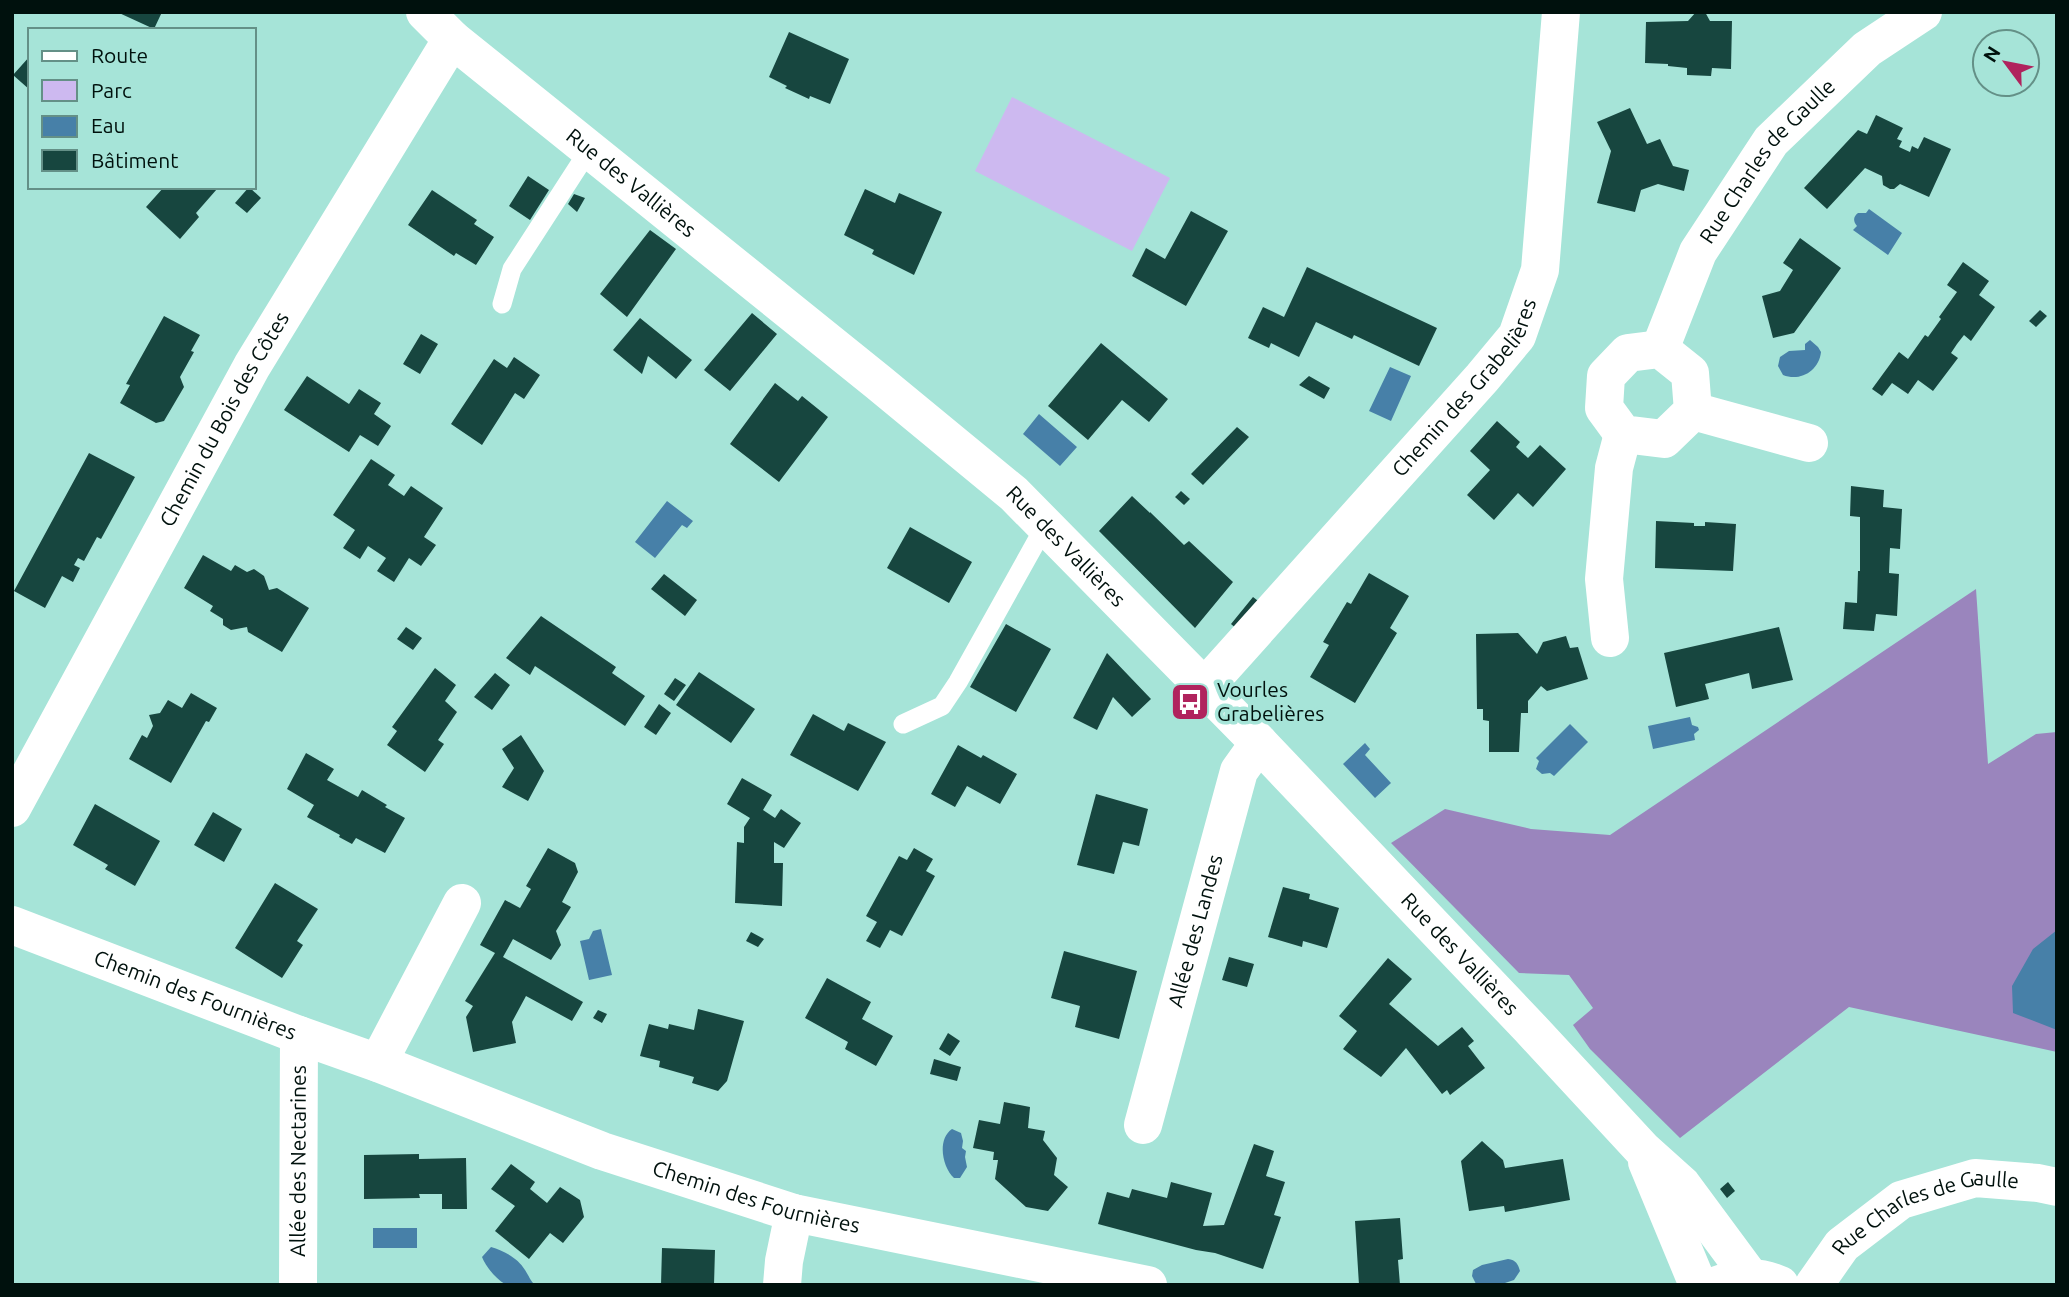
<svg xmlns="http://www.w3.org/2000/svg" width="2069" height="1297" viewBox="0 0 2069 1297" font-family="Ubuntu,sans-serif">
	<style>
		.green { fill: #cdb9f0 }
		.forest { fill: #9a85bd }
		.water { fill: #4780a8 }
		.building { fill: #17463f }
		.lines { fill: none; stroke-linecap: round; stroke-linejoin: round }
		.service { stroke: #fff; stroke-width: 19 }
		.minor { stroke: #fff; stroke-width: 38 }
		.tertiary { stroke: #fff; stroke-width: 38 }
		.labels { text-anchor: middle; stroke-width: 7; stroke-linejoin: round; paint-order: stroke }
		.street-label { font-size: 21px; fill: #00110d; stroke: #a6e4d8 }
		.poi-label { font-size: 21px; fill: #00110d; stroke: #a6e4d8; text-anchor: start }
	</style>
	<rect width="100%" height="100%" fill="#a6e4d8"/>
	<!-- green -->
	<path class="green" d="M1012 97 1170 178 1132 251 975 171Z"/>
	<!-- forest -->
	<path class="forest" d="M1976 589 1988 764 2036 734 2057 732V1052L1849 1007 1680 1138 1590 1049 1573 1025 1593 1008 1569 975 1519 973 1391 843 1445 809 1531 829 1610 835Z"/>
	<!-- water -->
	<path class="water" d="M1869 209 1902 233 1888 255 1853 230 1857 226C1853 221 1853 217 1858 213H1866Z
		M1810 340 1818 347 1821 352C1819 371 1800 382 1783 375L1778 366 1780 357 1789 351 1805 350V344Z
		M1390 367 1411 376 1391 421 1369 411Z
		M1039 414 1077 447 1060 466 1023 434Z
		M667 501 693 521 687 528 682 525 655 558 635 542Z
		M1690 717 1692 725 1698 727 1699 730 1694 734 1695 740 1653 749 1648 726Z
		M1570 724 1588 742 1554 776 1550 773 1542 774 1536 769 1539 761 1536 758Z
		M1365 743 1370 749 1365 755 1391 783 1375 798 1343 764Z
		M601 929 612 975 589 980 580 941 589 939 593 931Z
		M2057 930V1030L2013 1013 2012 986 2033 949Z
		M952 1129 961 1133 963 1141 962 1148 966 1151 965 1157 967 1167 960 1178H954C942 1167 937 1139 952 1129Z
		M373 1228H417V1248H373Z
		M491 1247C504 1251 518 1258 525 1270 529 1276 530 1280 535 1285 527 1285 513 1287 505 1284 496 1279 486 1267 482 1257Z
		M1508 1259C1516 1260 1518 1264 1520 1271L1514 1280 1499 1285 1476 1284 1472 1276 1473 1270 1482 1265Z"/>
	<!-- building -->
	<path class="building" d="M117 12H162L154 29Z
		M1696 12H1705L1710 21H1732L1731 69 1712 68 1711 76 1687 75V68L1668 66V64L1645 63 1646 22 1688 21Z
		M789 32 849 59 830 104 810 96 809 99 785 88 787 86 769 77Z
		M30 56V90L13 75Z
		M1630 108 1647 144 1660 139 1673 166 1689 170 1684 191 1658 184 1641 190 1635 212 1597 203 1611 151 1597 122Z
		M1876 115 1903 128 1897 139 1902 141 1899 147 1910 152 1912 146 1918 149 1924 137 1951 149 1929 197 1900 184 1894 189H1890L1883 185 1882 176 1865 168 1827 209 1804 188 1858 130 1867 134Z
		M528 176 549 190 530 220 509 206Z
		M164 187 217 189 196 213 199 217 180 239 146 207Z
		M249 187 261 198 247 213 235 203Z
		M865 189 895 203 899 193 942 212 914 275 872 254 874 250 844 235Z
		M432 190 477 220 474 224 494 237 476 265 456 253 454 256 408 225Z
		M574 194 585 198 577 212 568 204Z
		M1191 211 1228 231 1186 306 1132 276 1146 248 1165 259Z
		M650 230 676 249 627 317 600 294Z
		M1800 238 1841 268 1794 333 1773 338 1762 296 1780 291 1793 270 1783 263Z
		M1963 262 1989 281 1979 295 1995 307 1971 341 1964 335 1957 344 1951 353 1958 358 1933 391 1918 380 1908 394 1892 383 1882 396 1872 389 1899 352 1908 359 1925 335 1928 337 1941 319 1939 317 1957 292 1947 285Z
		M1307 267 1437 328 1419 366 1354 335 1352 339 1316 322 1299 357 1271 343 1269 348 1248 338 1263 307 1284 317Z
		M2040 310 2047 316 2036 327 2029 321Z
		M752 313 777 334 730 391 704 370Z
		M164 316 200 335 191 351 194 352 180 377 184 387 164 421 156 423 120 403 130 385 126 384Z
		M640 318 692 360 676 379 648 356 642 374 613 350Z
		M421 334 438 344 420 374 403 364Z
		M1101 343 1168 399 1149 422 1122 400 1088 440 1048 406Z
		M514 357 540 375 524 399 515 393 482 445 451 424 494 359 507 368Z
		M307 376 349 404 359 389 381 403 374 414 391 426 378 446 360 435 349 452 284 410Z
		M1309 376 1330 388 1324 399 1299 385Z
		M775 383 798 401 802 396 828 417 779 482 730 444Z
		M1497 421 1520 442 1516 447 1528 458 1540 445 1566 469 1533 507 1518 493 1494 520 1467 495 1490 470 1470 451Z
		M1237 427 1249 437 1203 485 1191 474Z
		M89 453 135 477 101 539 97 537 84 561 78 558 74 565 80 568 73 582 62 576 45 608 14 591Z
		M371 459 395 475 388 485 404 496 411 486 443 508 424 537 436 545 421 566 409 558 394 582 377 571 386 558 368 546 360 559 343 548 355 530 333 515Z
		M1851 486 1884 490 1883 507 1902 509 1900 549 1890 548 1889 573 1899 574 1897 616 1876 614 1874 631 1843 629 1845 602 1857 603 1858 571H1860V517L1850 516Z
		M1181 491 1190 499 1184 505 1175 497Z
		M1132 496 1150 513V512L1184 545 1189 541 1233 582 1195 628 1099 531Z
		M1656 521 1694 523V526H1705V522L1736 524 1733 571 1655 568Z
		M910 527 972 562 949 603 887 568Z
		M203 555 231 571 235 565 247 572 254 569 264 576 269 590 277 588 309 608 282 652 248 632 247 627 231 630 223 625V619L210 611 213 606 184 588Z
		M1369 573 1409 596 1390 628 1397 633 1355 703 1310 677 1329 645 1323 642 1347 602 1351 604Z
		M664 574 697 600 685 616 651 589Z
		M1253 597 1266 607 1238 630 1231 624Z
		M541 616 616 667 612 673 645 696 625 726 535 666 530 675 506 658Z
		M1006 624 1051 649 1016 712 970 687Z
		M406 627 422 638 413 650 397 639Z
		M1779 627 1793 680 1752 689 1749 673 1705 684 1709 699 1676 707 1664 653Z
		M1518 633 1537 654 1543 642 1566 636 1570 648 1578 647 1588 679 1547 691 1541 686 1528 701V713H1521L1519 752H1489V721L1483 720V709H1477L1476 634Z
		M1107 653 1151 699 1132 717 1113 697 1097 730 1073 718Z
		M435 668 456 685 445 701 457 712 438 740 444 744 425 772 387 745 397 731 392 727Z
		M699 672 755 709 731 743 676 705Z
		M495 673 510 685 492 710 474 697Z
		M675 678 686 685 674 701 664 694Z
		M191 693 217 708 209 722 206 721 171 783 129 759 142 735 147 738 153 726 149 715 160 713 168 700 182 708Z
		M659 704 671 713 656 735 644 727Z
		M813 714 844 731 848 723 886 742 858 791 790 755Z
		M521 735 544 771 528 801 502 787 514 768 502 749Z
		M958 745 981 758 983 755 1017 774 1000 804 967 786 955 807 931 794Z
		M306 753 334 769 327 780 358 797 362 790 387 805 385 807 405 818 385 853 356 838 352 844 339 837 340 835 307 817 314 805 287 789Z
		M742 778 772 795 763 810 775 818 781 809 801 823 784 848 774 842V863H783L782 906 735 903 737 842 744 843V827L750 818 727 804Z
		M1096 794 1148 809 1139 846 1123 842 1114 874 1077 865Z
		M95 804 160 841 135 886 105 869 108 865 73 845Z
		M213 812 242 829 224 862 194 845Z
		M548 848 575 863 578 872 562 902 571 907 556 931 561 945 551 960 513 939 503 957 583 1002 572 1021 526 996 512 1022 516 1043 473 1052 466 1017 473 1006 465 1001 495 953 480 945 505 900 520 908 531 889 526 886Z
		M914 848 933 859 926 871 935 876 902 936 890 930 880 948 866 941 877 922 866 916 899 856 907 860Z
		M275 883 318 909 297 941 303 945 282 978 235 948Z
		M1283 887 1310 894 1309 899 1339 908 1327 948 1303 941 1302 947 1268 937Z
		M751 932 764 939 758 947 746 941Z
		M1064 951 1137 971 1119 1039 1075 1027 1080 1006 1051 998Z
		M1229 957 1254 964 1247 987 1222 980Z
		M1388 958 1412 979 1389 1004 1438 1046 1462 1027 1474 1041 1468 1046 1485 1068 1450 1095 1447 1090 1442 1094 1406 1048 1381 1077 1343 1049 1357 1031 1339 1016Z
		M827 978 871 1002 862 1019 893 1036 876 1066 845 1049 848 1042 805 1018Z
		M698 1009 744 1021 727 1081 718 1091 692 1083 694 1077 659 1067 660 1061 640 1056 649 1024 668 1029 669 1024 694 1030Z
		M598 1010 607 1014 602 1023 593 1018Z
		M948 1033 960 1041 950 1056 939 1049Z
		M934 1059 961 1067 957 1081 930 1074Z
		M1004 1102 1030 1107 1028 1128 1045 1131 1043 1140 1057 1158 1054 1175 1068 1187 1048 1211 1026 1207 995 1179 998 1160H993L994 1152 973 1148 979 1120 1000 1124Z
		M1482 1141 1503 1160 1505 1168 1563 1159 1570 1200 1505 1212 1504 1206 1469 1211 1461 1161Z
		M1254 1144 1274 1151 1266 1176 1285 1182 1274 1215 1281 1217 1263 1269 1215 1253 1196 1250 1098 1224 1107 1192 1129 1198 1132 1189 1167 1198 1171 1182 1212 1193 1203 1226 1224 1225Z
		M419 1154V1159L466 1158 467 1209H442V1194H419L420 1198 364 1199V1155Z
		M511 1164 535 1182 530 1189 547 1203 560 1187 580 1200 584 1217 563 1243 550 1233 529 1259 495 1231 515 1206 491 1189Z
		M1728 1182 1735 1191 1727 1198 1720 1189Z
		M1400 1218 1403 1259 1398 1260 1400 1285H1359L1355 1221Z
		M662 1248 715 1250 714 1285H661Z"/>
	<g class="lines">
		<!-- service -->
		<path class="service" d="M502 304 512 269 589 150
			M903 724 942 706 958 682 1045 526"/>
		<!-- minor -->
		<g class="minor">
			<path id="s1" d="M425 12 452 39 878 382 1014 494 1259 743 1529 1027 1643 1150 1682 1185 1750 1277"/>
			<path id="s2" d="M1660 349 1698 252 1771 141 1867 49 1923 12"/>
			<path d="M1660 349 1690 373 1693 411 1664 439 1623 434 1604 408 1606 376 1628 353Z"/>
			<path d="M1693 411 1809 443"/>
			<path d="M1610 638 1604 579 1614 468 1623 434"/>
			<path id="s3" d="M1204 688 1482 378 1517 336 1540 270 1561 12"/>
			<path id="s4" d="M12 808 252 366 452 39"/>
			<path id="s5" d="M12 925 299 1035 378 1063 602 1151 794 1213 1148 1285"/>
			<path d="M378 1063 462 903"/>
			<path id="s6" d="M1143 1125 1239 771 1259 743"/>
			<path d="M1647 1162 1698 1285"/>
			<path id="s7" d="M298 1285 299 1035"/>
			<path d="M782 1285 784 1261 794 1213"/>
			<path id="s8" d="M1814 1285 1842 1245 1901 1200 1975 1178 2038 1183 2057 1187"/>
		</g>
		<!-- tertiary -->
		<path class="tertiary" d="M1717 1285C1739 1277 1759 1275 1780 1285"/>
	</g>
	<!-- icons -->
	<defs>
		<g id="bus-square" transform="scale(2.0125)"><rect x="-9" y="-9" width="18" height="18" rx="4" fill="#b0235d" stroke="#a6e4d8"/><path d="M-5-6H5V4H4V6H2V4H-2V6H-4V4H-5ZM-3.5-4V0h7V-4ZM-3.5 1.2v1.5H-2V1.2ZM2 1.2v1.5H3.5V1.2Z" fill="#fff"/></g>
	</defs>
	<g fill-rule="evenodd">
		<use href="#bus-square" x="1190" y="702"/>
	</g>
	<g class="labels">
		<!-- street labels -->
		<g class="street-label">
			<text dy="7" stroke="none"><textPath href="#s2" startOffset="219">Rue Charles de Gaulle</textPath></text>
			<text dy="7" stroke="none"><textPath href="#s1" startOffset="268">Rue des Vallières</textPath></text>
			<text dy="7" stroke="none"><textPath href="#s3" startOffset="399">Chemin des Grabelières</textPath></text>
			<text dy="7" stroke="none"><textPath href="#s4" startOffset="443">Chemin du Bois des Côtes</textPath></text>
			<text dy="7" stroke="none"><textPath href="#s1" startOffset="835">Rue des Vallières</textPath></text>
			<text dy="7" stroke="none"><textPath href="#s6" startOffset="201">Allée des Landes</textPath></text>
			<text dy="7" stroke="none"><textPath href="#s1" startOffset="1402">Rue des Vallières</textPath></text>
			<text dy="7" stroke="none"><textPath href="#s5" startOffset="196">Chemin des Fournières</textPath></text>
			<text dy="7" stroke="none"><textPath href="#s7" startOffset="124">Allée des Nectarines</textPath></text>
			<text dy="7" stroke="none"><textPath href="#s5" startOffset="793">Chemin des Fournières</textPath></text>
			<text dy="7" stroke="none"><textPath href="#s8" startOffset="142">Rue Charles de Gaulle</textPath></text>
		</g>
		<!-- poi labels -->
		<g class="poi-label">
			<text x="1217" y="697">Vourles<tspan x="1217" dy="24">Grabelières</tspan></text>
		</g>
	</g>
	<!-- border -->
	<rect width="2069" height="1297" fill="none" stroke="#00110d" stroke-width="28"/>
	<!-- legend -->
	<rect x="28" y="28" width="228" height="161" fill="#a6e4d8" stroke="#649087" stroke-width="2"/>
	<rect x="42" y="51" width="35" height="10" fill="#ffffff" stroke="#649087" stroke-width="2"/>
	<text x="91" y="63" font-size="21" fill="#00110d">Route</text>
	<rect x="42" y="80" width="35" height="21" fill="#cdb9f0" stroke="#649087" stroke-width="2"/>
	<text x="91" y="98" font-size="21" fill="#00110d">Parc</text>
	<rect x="42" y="116" width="35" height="21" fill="#4780a8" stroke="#649087" stroke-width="2"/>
	<text x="91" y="133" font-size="21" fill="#00110d">Eau</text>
	<rect x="42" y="150" width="35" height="21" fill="#17463f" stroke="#649087" stroke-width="2"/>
	<text x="91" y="168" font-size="21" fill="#00110d">Bâtiment</text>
	<!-- north arrow -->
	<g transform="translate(2006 63) rotate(302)"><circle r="33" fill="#a6e4d8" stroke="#649087" stroke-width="2"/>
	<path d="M0-5L12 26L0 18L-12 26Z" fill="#b0235d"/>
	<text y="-10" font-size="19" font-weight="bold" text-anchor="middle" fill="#00110d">N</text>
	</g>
</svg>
